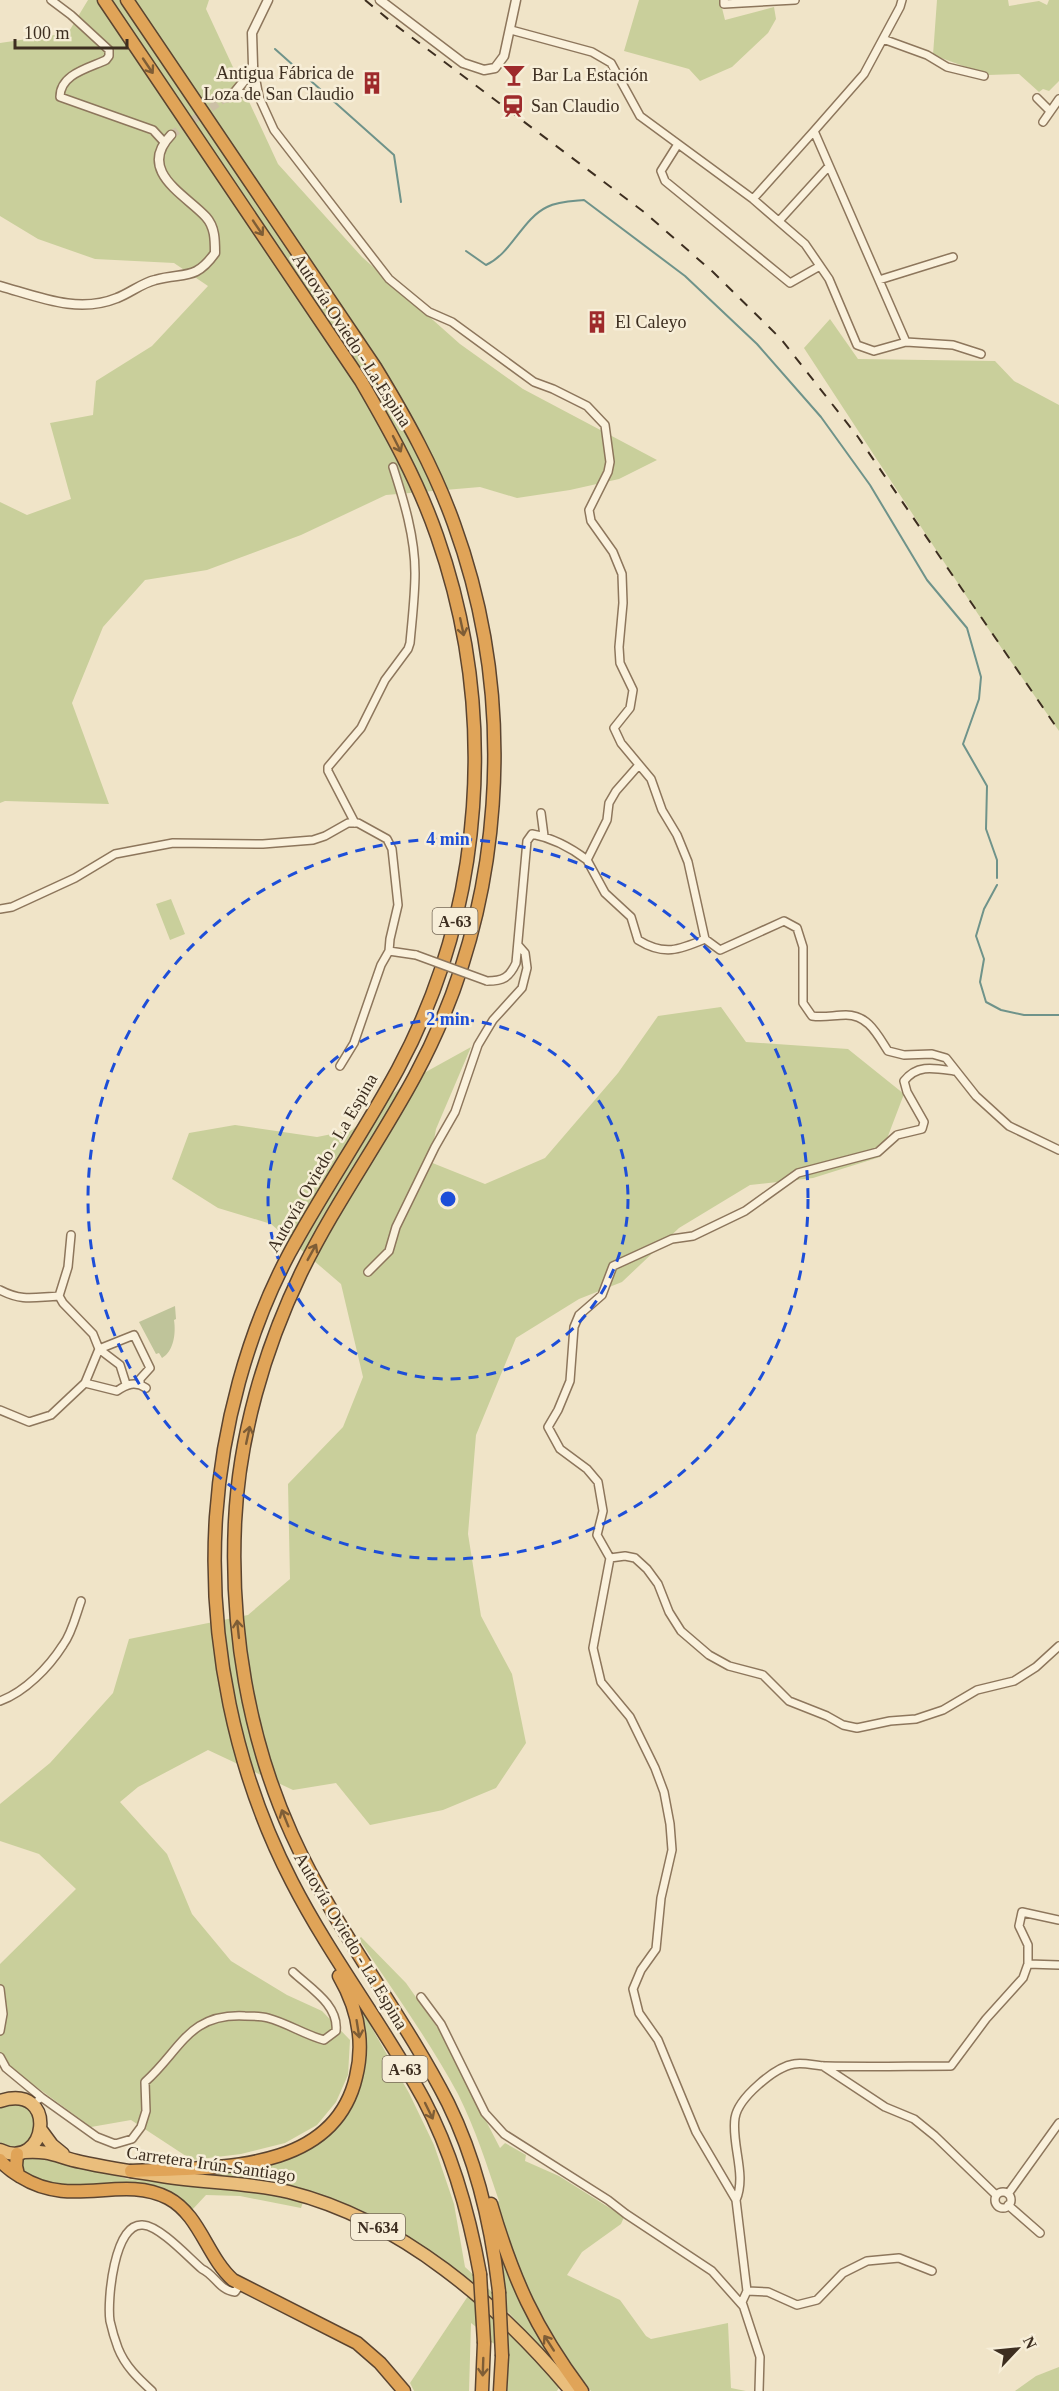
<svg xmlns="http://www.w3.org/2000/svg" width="1059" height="2391" viewBox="0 0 1059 2391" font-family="'Times New Roman',serif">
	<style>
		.green { fill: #c9cf9b }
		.cemetery { fill: #bfc49a }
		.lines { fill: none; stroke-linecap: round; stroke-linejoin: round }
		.stream { stroke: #6f938a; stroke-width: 2 }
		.tertiary-tunnel { stroke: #ccc0a6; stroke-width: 8; stroke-dasharray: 8 4; stroke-linecap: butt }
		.minor-casing { stroke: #8d765c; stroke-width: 10 }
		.tertiary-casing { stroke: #8d765c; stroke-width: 11 }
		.trunk-casing { stroke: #5b4430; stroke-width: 15 }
		.motorway-casing { stroke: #5b4430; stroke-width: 15 }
		.minor { stroke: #faf1dc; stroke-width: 7 }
		.tertiary { stroke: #faf1dc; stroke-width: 8 }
		.trunk { stroke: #eabe7c; stroke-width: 12 }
		.motorway { stroke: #e0a458; stroke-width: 12 }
		.rail { stroke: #3d2e20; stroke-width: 2; stroke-dasharray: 10 10; stroke-linecap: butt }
		.minor-bridge-casing { stroke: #8d765c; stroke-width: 10; stroke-linecap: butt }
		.motorway-bridge-casing { stroke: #5b4430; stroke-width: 15; stroke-linecap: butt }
		.minor-bridge { stroke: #faf1dc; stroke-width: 7 }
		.motorway-bridge { stroke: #e0a458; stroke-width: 12 }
		.oneway { stroke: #7e5d36 }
		.ring { fill: none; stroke: #1d4ed8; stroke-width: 3; stroke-dasharray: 10 8 }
		.labels { text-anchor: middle; stroke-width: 5; stroke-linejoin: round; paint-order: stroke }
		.shield { fill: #f7eed8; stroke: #756857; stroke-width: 1.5 }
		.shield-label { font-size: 16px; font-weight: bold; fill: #3d2e20 }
		.poi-label { font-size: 18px; fill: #3d2e20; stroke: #f7eed8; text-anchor: start }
		.street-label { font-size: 18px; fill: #3d2e20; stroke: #f7eed8 }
		.centre { fill: #1d4ed8; stroke: #f7eed8; stroke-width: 3 }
		.ring-label { font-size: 18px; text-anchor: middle; font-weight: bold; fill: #1d4ed8; stroke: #f7eed8; stroke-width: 5; stroke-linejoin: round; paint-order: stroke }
	</style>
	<rect width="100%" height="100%" fill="#f0e4c8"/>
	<!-- green -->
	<path class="green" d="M88 0H209L206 9 278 164 362 257 460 344 523 389 657 460 619 479 570 490 517 498 480 487 386 495 301 535 207 570 145 580 103 627 72 703 109 804 5 801 0 803V502L27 515 71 499 50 423 93 415 96 381 152 346 208 286 174 263 95 259 38 239 0 216V43L68 33Z
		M639 0H720L725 20 774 7 776 19 768 33 732 67 700 81 689 69 624 51Z
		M937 0H1008L1009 6 1039 1 1047 5 1049 0H1059V81L1049 91 1043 89 1039 92 1019 74 988 75 933 55Z
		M830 319 858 359 995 361 1014 381 1059 405V731L978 614 804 348Z
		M171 899 185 934 170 940 156 904Z
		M721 1007 746 1042 848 1049 904 1094 880 1157 813 1178 750 1185 679 1228 622 1282 579 1299 516 1338 476 1435 468 1534 481 1616 512 1674 526 1743 496 1788 443 1810 370 1825 336 1783 293 1790 208 1750 138 1787 120 1802 167 1854 192 1914 231 1961 287 1995 322 2011 350 2040 348 2075 336 2102 317 2125 285 2143 241 2154 192 2160 131 2120 91 2127 12 2069 0 2053V1964L76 1889 39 1854 0 1841V1804L50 1763 113 1693 129 1639 248 1615 290 1579 288 1484 343 1427 363 1377 341 1284 271 1224 218 1208 172 1179 189 1133 235 1125 317 1137 352 1130 404 1084 471 1047 436 1129 430 1162 485 1184 545 1158 618 1073 658 1016Z
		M361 1937 406 1983 439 2030 500 2148 505 2143 526 2155 525 2161 559 2176 624 2217 621 2224 582 2252 567 2275 620 2300 646 2336 651 2339 728 2323 731 2388 746 2391H591C548 2334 515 2272 497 2202L499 2201C487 2165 475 2128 458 2094 429 2040 392 1990 359 1939Z
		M361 2009 409 2093 434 2145 454 2204 465 2267 507 2306 502 2257 523 2305 563 2374 509 2313 448 2265 368 2215 327 2197 292 2187 256 2180 202 2174 274 2161 349 2107Z
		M5 2104C10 2104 16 2103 20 2104 48 2110 33 2162 0 2142V2107Z
		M41 2155 128 2179 255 2192 303 2202 301 2208 240 2196 206 2195 192 2210C158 2172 103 2190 57 2184 44 2183 33 2177 22 2171L21 2158Z
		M468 2296 520 2343 560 2386 557 2391H507L509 2354 490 2341 489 2337 471 2323 469 2391H414L410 2383Z
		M1059 2367V2391H1015L1036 2376Z"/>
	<!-- cemetery -->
	<path class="cemetery" d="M175 1306 176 1319 174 1320C176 1333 174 1351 162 1358L159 1353 156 1354 139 1322Z"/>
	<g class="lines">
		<!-- stream -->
		<path class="stream" d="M275 49 394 155 401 202
			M466 251 486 265C512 253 522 219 547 207 558 201 573 201 584 200L685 276 757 344 821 417 870 485 927 580 967 628 981 677 979 699 963 744 987 786 986 829 997 860V878
			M997 885 984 909 976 936 984 959 980 982 986 1002 1001 1010 1024 1015H1059"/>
		<!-- tertiary-tunnel -->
		<path class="tertiary-tunnel" d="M171 135 227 97"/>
		<!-- minor casing -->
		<g class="minor-casing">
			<path id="minor" d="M51 0 71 15 109 50V56L106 60C89 68 60 74 60 97L153 130 164 142
				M724 0V4L795 0
				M511 30 592 52 611 63 640 116 753 199 805 244 829 279 857 345 874 351 906 342 814 131 864 74 900 7 902 0
				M883 39 927 55 947 67 984 76
				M253 65 259 97 274 130 389 279 429 312 452 322 534 382 553 389 587 406 605 425 610 462 608 472 589 510 591 521 613 552 622 574 623 603 619 647 620 663 633 690 630 708 614 728 621 743 651 779 662 810 677 835 688 862 705 939 720 950 784 921 797 928 803 947V1003L812 1016C824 1018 834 1015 846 1015 868 1015 877 1034 888 1051L904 1055 932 1054 946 1058 976 1096 1009 1126 1059 1150
				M235 92 259 97
				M1037 98 1049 110
				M1043 122 1059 99
				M678 144 661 171 665 181 790 283 820 266
				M753 199 814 131
				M779 221 829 166
				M879 280 953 257
				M906 342 953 345 981 354
				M541 813 544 836
				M355 823 328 771V767L361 728 385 680 408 649 410 643C412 620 415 596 415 573 415 537 404 501 393 467
				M587 860 605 893 631 917 638 940C664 956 679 950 705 939
				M0 909 12 907 75 878 115 854 173 843 263 844 313 840 325 836 348 823H358L387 839 392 849 398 905 390 939 389 951 381 965 354 1043 340 1066
				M389 951 416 955
				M487 981C503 981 509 978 516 963L527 841 532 834C553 838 570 847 587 860L607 820 609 803 616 791 638 766
				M71 1235 68 1267 59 1296 63 1303 93 1334 99 1349 85 1383
				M368 1272 389 1251 396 1227 435 1147 455 1112 478 1045 493 1020 522 988 527 968 525 953 518 945
				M0 1290C23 1302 35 1297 59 1296
				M126 1384 120 1365 99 1349 134 1335 150 1368 140 1379V1384
				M0 1410 29 1422 51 1415 85 1383 117 1391C127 1384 135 1381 146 1388
				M610 1558 625 1556 635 1558 647 1569 658 1584 669 1612 681 1631 709 1655 729 1666 763 1675 789 1701 827 1716 843 1725 857 1728 890 1721 916 1719 943 1710 977 1690 1014 1681 1036 1667 1059 1646
				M0 1701C25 1692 49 1667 63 1645 72 1633 76 1615 81 1601
				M1028 1964 1059 1965
				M0 1989 3 2014 0 2031
				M421 1997 441 2024 485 2113 504 2134 608 2200 626 2214 712 2271 743 2306
				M0 2057 6 2068 41 2097 39 2099
				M823 2066 885 2107 914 2119 935 2136 996 2195
				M41 2097 97 2137 115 2144 132 2139 141 2127 146 2111 145 2082C181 2050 188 2013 245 2016 252 2016 261 2016 268 2018 287 2023 305 2035 324 2040L336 2031C339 2005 310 1988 293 1972
				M995 2200a8 8 0 1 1 16 0a8 8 0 1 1-16 0Z
				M1008 2194 1059 2123
				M736 2200C747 2175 731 2144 735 2118 738 2098 775 2067 794 2064 804 2062 816 2066 826 2066 868 2067 909 2066 951 2066L986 2019 1023 1978 1028 1964V1945L1019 1926 1022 1912 1059 1920
				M1008 2205 1040 2233
				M747 2291 736 2200 696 2132 658 2040 639 2013 633 1989 641 1970 656 1949 661 1898 672 1850 670 1824 664 1792 655 1768 630 1717 601 1682 593 1648 610 1558 597 1535 603 1511 598 1482 587 1469 560 1449 548 1427 558 1410 570 1381 574 1327 579 1315 602 1295 613 1266 672 1239 693 1236 745 1211 798 1173 878 1152 897 1135 922 1129 924 1122 907 1092 904 1081C917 1064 934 1068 954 1071
				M152 2391C138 2378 125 2366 118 2348 115 2340 112 2330 110 2321 107 2301 114 2222 143 2225 160 2226 189 2258 202 2269 215 2275 219 2290 235 2292L240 2285
				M759 2391 760 2357 742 2302 747 2291 768 2292 797 2305 817 2300 843 2273 867 2261 899 2258 932 2271"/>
		</g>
		<!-- tertiary casing -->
		<g class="tertiary-casing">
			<path id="tertiary" d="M380 0 463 63 484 70 495 68 504 56 516 0
				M227 97 235 92 248 76 253 65 252 33 268 0
				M0 286C39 297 78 314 117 298 130 293 142 283 155 280 185 272 195 281 215 253 215 240 215 227 206 217 186 195 136 171 171 135"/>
		</g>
		<!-- trunk casing -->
		<g class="trunk-casing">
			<path id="trunk" d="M0 2101C60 2082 47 2173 0 2150
				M41 2130 52 2145 63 2154
				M24 2152C51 2150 57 2157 81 2162 108 2168 135 2172 162 2176 204 2183 247 2182 289 2192 401 2220 498 2304 571 2391"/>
		</g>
		<!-- motorway casing -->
		<g class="motorway-casing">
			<path id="motorway" d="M104 0 361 381C390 431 418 481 437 536 498 710 485 907 398 1069 364 1132 323 1191 289 1254 247 1333 222 1428 216 1517 208 1641 235 1772 292 1882 331 1958 384 2026 424 2100 453 2155 469 2213 480 2274
				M127 0 375 367C406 418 434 468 454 524 519 703 505 909 415 1076 379 1143 334 1205 301 1273 264 1350 239 1437 235 1522 230 1628 248 1738 292 1835 335 1930 401 2011 448 2103 477 2162 492 2228 499 2292
				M17 2154 16 2166 18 2175
				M0 2160C6 2168 13 2172 21 2177 72 2209 121 2174 168 2198 200 2215 207 2257 233 2280L357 2343 380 2363 404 2391
				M131 2171C210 2167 333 2176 356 2077 365 2041 357 2007 339 1976
				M491 2204C513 2279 535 2328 582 2391
				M482 2391 484 2343
				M500 2391 502 2356"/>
		</g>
		<!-- minor -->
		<use href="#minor" class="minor"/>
		<!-- tertiary -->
		<use href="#tertiary" class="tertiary"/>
		<!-- trunk -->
		<use href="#trunk" class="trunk"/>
		<!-- motorway -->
		<use href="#motorway" class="motorway"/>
		<!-- rail -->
		<path class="rail" d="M365 0 394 24 644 212 713 272 781 339 858 437 1059 731"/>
		<!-- minor-bridge casing -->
		<g class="minor-bridge-casing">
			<path id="minor-bridge" d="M416 955 487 981"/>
		</g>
		<!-- motorway-bridge casing -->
		<g class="motorway-bridge-casing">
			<path id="motorway-bridge" d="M480 2274 484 2343
				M499 2292 502 2356"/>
		</g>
		<!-- minor-bridge -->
		<use href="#minor-bridge" class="minor-bridge"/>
		<!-- motorway-bridge -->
		<use href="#motorway-bridge" class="motorway-bridge"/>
	</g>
	<!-- one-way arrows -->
	<defs><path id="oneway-shaft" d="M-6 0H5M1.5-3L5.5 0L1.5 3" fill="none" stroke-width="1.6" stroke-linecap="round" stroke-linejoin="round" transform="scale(1.5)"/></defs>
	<g class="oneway">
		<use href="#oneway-shaft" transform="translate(148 66) rotate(56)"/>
		<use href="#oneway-shaft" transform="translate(258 228) rotate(56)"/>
		<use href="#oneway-shaft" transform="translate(397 444) rotate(63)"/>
		<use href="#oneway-shaft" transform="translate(462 627) rotate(78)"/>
		<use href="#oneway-shaft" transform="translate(312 1252) rotate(-61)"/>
		<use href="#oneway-shaft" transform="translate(248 1435) rotate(-78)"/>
		<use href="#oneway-shaft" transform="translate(238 1629) rotate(-96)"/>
		<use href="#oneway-shaft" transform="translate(285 1818) rotate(-112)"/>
		<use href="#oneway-shaft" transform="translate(358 2029) rotate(81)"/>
		<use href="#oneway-shaft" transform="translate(429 2111) rotate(64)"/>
		<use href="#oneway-shaft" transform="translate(549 2343) rotate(-123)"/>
		<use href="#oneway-shaft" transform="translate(483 2367) rotate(92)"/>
	</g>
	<!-- distance rings -->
	<g class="ring">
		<circle cx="448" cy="1199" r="180"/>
		<circle cx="448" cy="1199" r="360"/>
	</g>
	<!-- icons -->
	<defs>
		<g id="bar-bare" transform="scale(1.8)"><path d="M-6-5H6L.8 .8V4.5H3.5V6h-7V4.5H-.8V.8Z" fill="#9e2a2b" stroke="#f7eed8" stroke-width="2.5" paint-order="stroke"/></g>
		<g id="building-bare" transform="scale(1.8)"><path d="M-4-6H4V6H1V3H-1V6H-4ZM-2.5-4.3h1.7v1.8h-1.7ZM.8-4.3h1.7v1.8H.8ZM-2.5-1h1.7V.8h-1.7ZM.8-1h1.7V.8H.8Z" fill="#9e2a2b" stroke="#f7eed8" stroke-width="2.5" paint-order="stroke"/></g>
		<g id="station-bare" transform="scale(1.8)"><path d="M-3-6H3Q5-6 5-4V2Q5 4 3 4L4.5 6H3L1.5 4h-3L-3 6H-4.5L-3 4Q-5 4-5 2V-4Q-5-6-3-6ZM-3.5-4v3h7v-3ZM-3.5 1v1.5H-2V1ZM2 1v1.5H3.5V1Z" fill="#9e2a2b" stroke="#f7eed8" stroke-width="2.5" paint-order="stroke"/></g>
	</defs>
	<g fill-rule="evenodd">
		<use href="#bar-bare" x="514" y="75"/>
		<use href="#building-bare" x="372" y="83"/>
		<use href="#station-bare" x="513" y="106"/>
		<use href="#building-bare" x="597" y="322"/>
	</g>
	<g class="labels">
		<!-- shield labels -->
		<g class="shield">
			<rect x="432.5" y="908" width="45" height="26" rx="4.5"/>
			<rect x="382.5" y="2056" width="45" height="26" rx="4.5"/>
			<rect x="351" y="2214" width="54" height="26" rx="4.5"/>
		</g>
		<g class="shield-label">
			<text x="455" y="927">A-63</text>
			<text x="405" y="2075">A-63</text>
			<text x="378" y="2233">N-634</text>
		</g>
		<!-- poi labels -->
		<g class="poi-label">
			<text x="354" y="79" text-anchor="end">Antigua Fábrica de<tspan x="354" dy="21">Loza de San Claudio</tspan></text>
			<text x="532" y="81">Bar La Estación</text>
			<text x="531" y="112">San Claudio</text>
			<text x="615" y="328">El Caleyo</text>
		</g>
		<!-- street labels -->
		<g class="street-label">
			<text transform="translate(352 340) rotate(57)" y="6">Autovía Oviedo - La Espina</text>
			<text transform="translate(322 1163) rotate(-60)" y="6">Autovía Oviedo - La Espina</text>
			<text transform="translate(351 1941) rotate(59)" y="6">Autovía Oviedo - La Espina</text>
			<text transform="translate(211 2164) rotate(8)" y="6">Carretera Irún-Santiago</text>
		</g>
	</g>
	<circle cx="448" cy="1199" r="9" class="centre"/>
	<g class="ring-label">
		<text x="448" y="845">4 min</text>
		<text x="448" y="1025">2 min</text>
	</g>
	<!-- north arrow -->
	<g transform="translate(1017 2349) rotate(64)" stroke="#f7eed8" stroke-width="4.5" paint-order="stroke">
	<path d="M0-4.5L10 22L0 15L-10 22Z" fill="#3d2e20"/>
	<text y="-9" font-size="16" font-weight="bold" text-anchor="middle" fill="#3d2e20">N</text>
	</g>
	<!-- scale -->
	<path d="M15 39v9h112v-9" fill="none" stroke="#3d2e20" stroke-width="3"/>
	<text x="24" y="39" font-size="18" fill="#3d2e20" stroke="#f7eed8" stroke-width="4.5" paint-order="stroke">100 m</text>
</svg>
